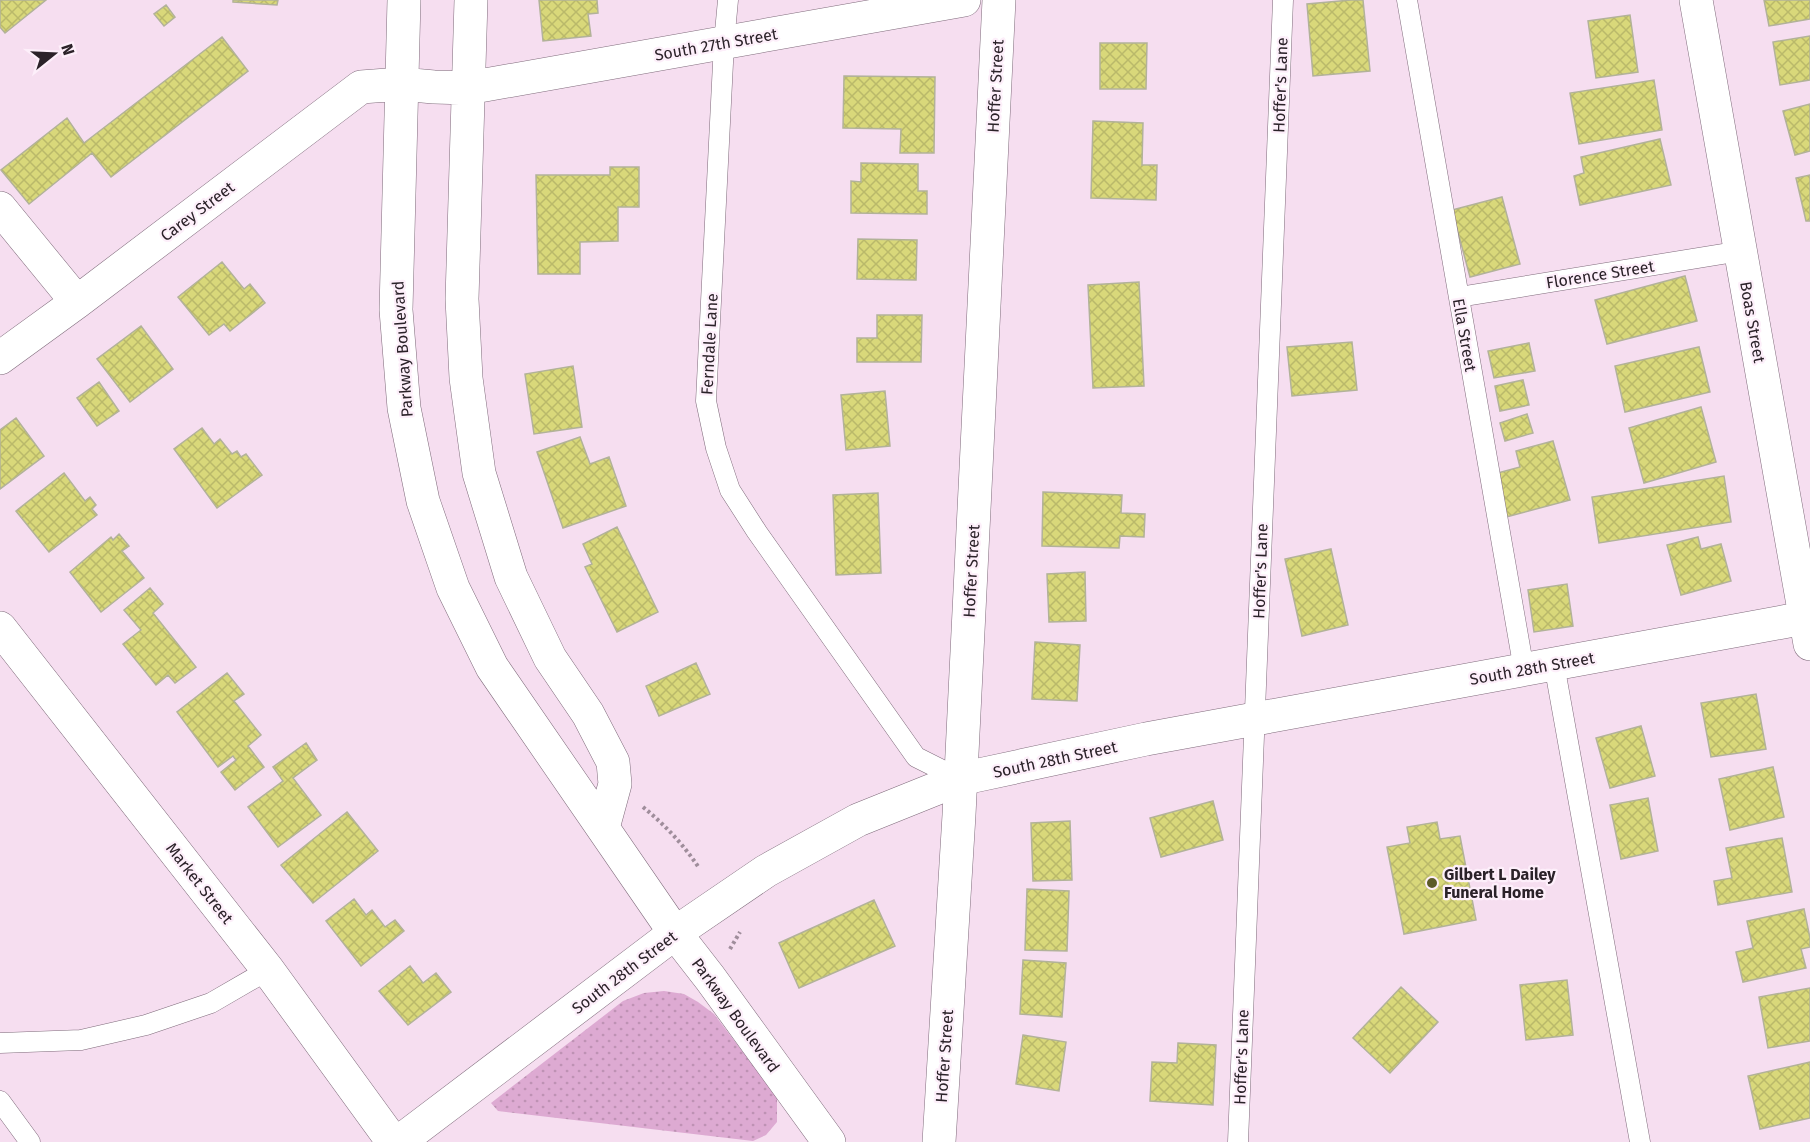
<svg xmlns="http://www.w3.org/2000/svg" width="1810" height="1142" viewBox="0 0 1810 1142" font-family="'Fira Sans',sans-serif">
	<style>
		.green { fill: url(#green-dots) }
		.building { fill: url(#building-cross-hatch); stroke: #b2b299; stroke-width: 1.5 }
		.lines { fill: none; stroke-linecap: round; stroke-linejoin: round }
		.lane-casing { stroke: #7f6b7b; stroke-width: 21 }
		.street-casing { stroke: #7f6b7b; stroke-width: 34 }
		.secondary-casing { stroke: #7f6b7b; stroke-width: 34 }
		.primary-casing { stroke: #7f6b7b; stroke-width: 34 }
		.path { stroke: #9f8d9b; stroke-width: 4; stroke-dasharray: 3 3; stroke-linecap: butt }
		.lane { stroke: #fff; stroke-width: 20 }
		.street { stroke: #fff; stroke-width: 33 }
		.secondary { stroke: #fff; stroke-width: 33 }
		.primary { stroke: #fff; stroke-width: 33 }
		.poi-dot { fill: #5c5b28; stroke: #fdeffa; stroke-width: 2 }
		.labels { text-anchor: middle; stroke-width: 4.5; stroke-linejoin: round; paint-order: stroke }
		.street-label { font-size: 16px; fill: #2b2229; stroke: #fdeffa }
		.poi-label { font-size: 16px; font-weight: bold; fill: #2b2229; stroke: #fdeffa; text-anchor: start }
	</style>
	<defs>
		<pattern id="green-dots" width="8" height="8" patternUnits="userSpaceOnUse" patternTransform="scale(1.5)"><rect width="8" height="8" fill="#ddaad2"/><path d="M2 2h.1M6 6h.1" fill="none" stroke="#be92b4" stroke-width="1.8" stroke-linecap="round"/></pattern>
		<pattern id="building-cross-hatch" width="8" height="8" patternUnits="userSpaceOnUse" patternTransform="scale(1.5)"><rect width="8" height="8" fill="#d9d87a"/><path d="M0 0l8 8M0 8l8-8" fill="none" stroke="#bab96a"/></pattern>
	</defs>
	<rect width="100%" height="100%" fill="#f6def0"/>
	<!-- green -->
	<path class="green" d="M664 991 684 994 698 1002 714 1014 777 1097V1122L766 1135 753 1141 498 1111 491 1103 623 1001 644 993Z"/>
	<!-- building -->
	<path class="building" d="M0 0H46L5 33 0 27Z
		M233 0H278L277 5 233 2Z
		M539 0H597L598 13 588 14 591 36 543 41Z
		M1351 0H1363L1370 71 1313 76 1307 4Z
		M1764 0H1810V19L1769 26Z
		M166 5 175 17 164 26 154 14Z
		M1630 15 1638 72 1596 78 1588 21Z
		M1810 36V80L1780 85 1773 42Z
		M222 37 248 71 111 177 92 153 29 204 1 170 67 118 84 143Z
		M1100 43H1147L1146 89H1100Z
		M844 76 935 77 934 153H900L901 129 843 128Z
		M1654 80 1662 130 1579 144 1570 93Z
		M1810 104V151L1795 155 1783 111Z
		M1093 121 1143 123 1142 165H1157L1156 200 1091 198Z
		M1660 139 1671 185 1580 205 1574 176 1584 173 1581 157Z
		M861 163 918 164V191H927V214L851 213V181L861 182Z
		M610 167H639V207H618V241L580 242V274H538L536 175H610Z
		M1810 175V221H1806L1796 178Z
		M1502 197 1520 264 1470 277 1452 210Z
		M858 239 917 240 916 280 857 279Z
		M222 262 244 289 250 284 265 303 230 331 224 324 209 335 178 297Z
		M1685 276 1697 321 1607 344 1595 300Z
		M1139 282 1144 386 1093 388 1088 285Z
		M877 315H922L921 362H857V338H877Z
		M141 326 173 369 130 402 97 359Z
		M1352 342 1357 390 1292 396 1287 347Z
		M1529 343 1535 371 1494 378 1488 351Z
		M1699 347 1710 392 1625 412 1615 366Z
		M573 366 582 427 534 434 525 374Z
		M1523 380 1529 405 1500 411 1495 386Z
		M99 382 119 411 97 426 77 398Z
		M885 391 890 446 846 450 841 395Z
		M1701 407 1716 462 1644 483 1629 428Z
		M1527 414 1533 433 1505 441 1500 423Z
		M16 418 44 456 0 489V430Z
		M202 428 214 444 220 439 232 454 237 451 241 457 246 454 262 475 217 508 174 449Z
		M580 437 590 464 609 457 626 506 563 528 537 452Z
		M1553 441 1570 500 1506 517 1494 474 1520 467 1516 451Z
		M64 473 85 501 90 497 96 505 92 509 97 515 49 552 16 511Z
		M1724 476 1731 522 1599 543 1592 497Z
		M1043 492 1122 495 1121 513 1145 514 1144 537 1120 536 1119 548 1042 546Z
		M878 493 881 573 836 575 833 495Z
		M617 527 658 612 617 632 585 567 592 564 583 544Z
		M119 534 129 546 122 551 144 578 101 612 70 572 111 537 113 540Z
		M1698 537 1701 549 1721 544 1731 581 1681 595 1667 545Z
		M1331 549 1348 625 1302 636 1285 559Z
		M1085 572 1086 621 1049 622 1047 574Z
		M1567 584 1573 626 1534 632 1528 590Z
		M150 588 163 604 153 613 196 667 175 683 168 675 156 685 123 644 141 630 124 610Z
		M1035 642 1080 645 1077 701 1032 699Z
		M696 663 710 694 659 716 646 686Z
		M227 673 244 694 234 701 261 735 248 746 264 767 235 790 221 772 236 760 233 756 218 767 177 712Z
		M1756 694 1766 749 1711 757 1701 703Z
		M1641 726 1655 776 1610 788 1596 738Z
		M306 743 317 760 293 778 321 815 278 847 248 807 283 781 273 767Z
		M1773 767 1784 817 1730 830 1719 779Z
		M1648 798 1658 851 1621 859 1610 805Z
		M1213 801 1223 840 1161 857 1150 818Z
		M347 812 378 851 313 903 281 865Z
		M1070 821 1072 880 1033 881 1031 823Z
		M1437 822 1440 839 1460 836 1476 920 1404 934 1387 847 1410 843 1407 827Z
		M1782 838 1792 892 1718 905 1714 881 1732 878 1726 848Z
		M1027 889 1069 891 1067 951 1025 950Z
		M354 899 366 915 372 910 385 927 395 920 404 931 361 966 326 921Z
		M874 900 895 946 799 988 779 943Z
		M1804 909 1810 938V947L1801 949 1806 968 1743 982 1736 952 1753 948 1747 921Z
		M1023 960 1066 963 1062 1017 1020 1014Z
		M410 966 423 983 436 973 451 992 408 1025 379 991Z
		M1567 980 1573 1035 1526 1040 1520 985Z
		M1401 987 1438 1022 1390 1073 1353 1038Z
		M1810 988V1041L1768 1048 1759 997Z
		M1023 1035 1066 1042 1059 1091 1016 1084Z
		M1178 1043 1216 1045 1213 1105 1150 1101 1152 1062 1177 1063Z
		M1810 1062V1118L1760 1129 1748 1076Z"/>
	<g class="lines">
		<!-- lane casing -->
		<g class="lane-casing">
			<path id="lane" d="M728 0 724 43 706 401 716 448 730 490 757 532 916 757 960 779
				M1407 0 1524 670
				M1459 297 1741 251
				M1554 664 1640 1142
				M0 1043 81 1040 146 1025 211 1003 268 970
				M0 1101 30 1142
				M1238 1142 1283 0"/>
		</g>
		<!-- street casing -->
		<g class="street-casing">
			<path id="street" d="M404 0 396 310 404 408 423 501 453 588 492 667 675 933
				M471 0 462 299 466 378 479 473 511 577 550 658 588 714 613 762 615 784 603 828
				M1696 0 1810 644
				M0 208 77 302
				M0 358 77 302 361 87 401 84 434 87 468 88 964 0
				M939 1142 959 815 999 0"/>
		</g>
		<!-- secondary casing -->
		<g class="secondary-casing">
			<path id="secondary" d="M675 933 766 871 858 820 960 779 1146 739 1810 617"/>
		</g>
		<!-- primary casing -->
		<g class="primary-casing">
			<path id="primary" d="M0 628 268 970 393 1142
				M399 1142 675 933 710 978 829 1142"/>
		</g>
		<!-- path -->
		<path class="path" d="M643 807C665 825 684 845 699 868
			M730 949 740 932"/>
		<!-- lane -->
		<use href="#lane" class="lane"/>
		<!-- street -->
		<use href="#street" class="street"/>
		<!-- secondary -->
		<use href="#secondary" class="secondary"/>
		<!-- primary -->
		<use href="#primary" class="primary"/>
	</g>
	<!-- markers -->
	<circle class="poi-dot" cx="1432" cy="883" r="6"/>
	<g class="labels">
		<!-- street labels -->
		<g class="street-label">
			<text transform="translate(716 44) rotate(-10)" y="6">South 27th Street</text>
			<text transform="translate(1280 85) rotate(-88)" y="6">Hoffer's Lane</text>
			<text transform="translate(995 86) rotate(-87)" y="6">Hoffer Street</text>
			<text transform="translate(197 211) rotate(-37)" y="6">Carey Street</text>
			<text transform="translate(1600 274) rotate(-9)" y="6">Florence Street</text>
			<text transform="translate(1753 322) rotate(80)" y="6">Boas Street</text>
			<text transform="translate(1465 335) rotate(80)" y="6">Ella Street</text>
			<text transform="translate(709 344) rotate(-87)" y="6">Ferndale Lane</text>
			<text transform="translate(402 349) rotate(-94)" y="6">Parkway Boulevard</text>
			<text transform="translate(971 571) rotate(-87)" y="6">Hoffer Street</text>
			<text transform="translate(1260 571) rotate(-88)" y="6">Hoffer's Lane</text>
			<text transform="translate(1532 668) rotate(-10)" y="6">South 28th Street</text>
			<text transform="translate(1055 759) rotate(-12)" y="6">South 28th Street</text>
			<text transform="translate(200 883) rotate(52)" y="6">Market Street</text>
			<text transform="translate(624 972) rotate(-37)" y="6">South 28th Street</text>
			<text transform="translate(736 1015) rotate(54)" y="6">Parkway Boulevard</text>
			<text transform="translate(944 1056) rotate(-86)" y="6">Hoffer Street</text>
			<text transform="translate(1241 1057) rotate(-88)" y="6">Hoffer's Lane</text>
		</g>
		<!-- poi labels -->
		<g class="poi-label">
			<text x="1444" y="880">Gilbert L Dailey<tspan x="1444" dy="18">Funeral Home</tspan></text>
		</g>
	</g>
	<!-- north arrow -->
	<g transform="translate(54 54) rotate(72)" stroke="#fdeffa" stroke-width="4.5" paint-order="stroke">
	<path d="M0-4.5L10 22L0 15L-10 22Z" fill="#2b2229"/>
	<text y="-9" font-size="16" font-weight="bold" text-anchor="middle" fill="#2b2229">N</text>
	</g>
</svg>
